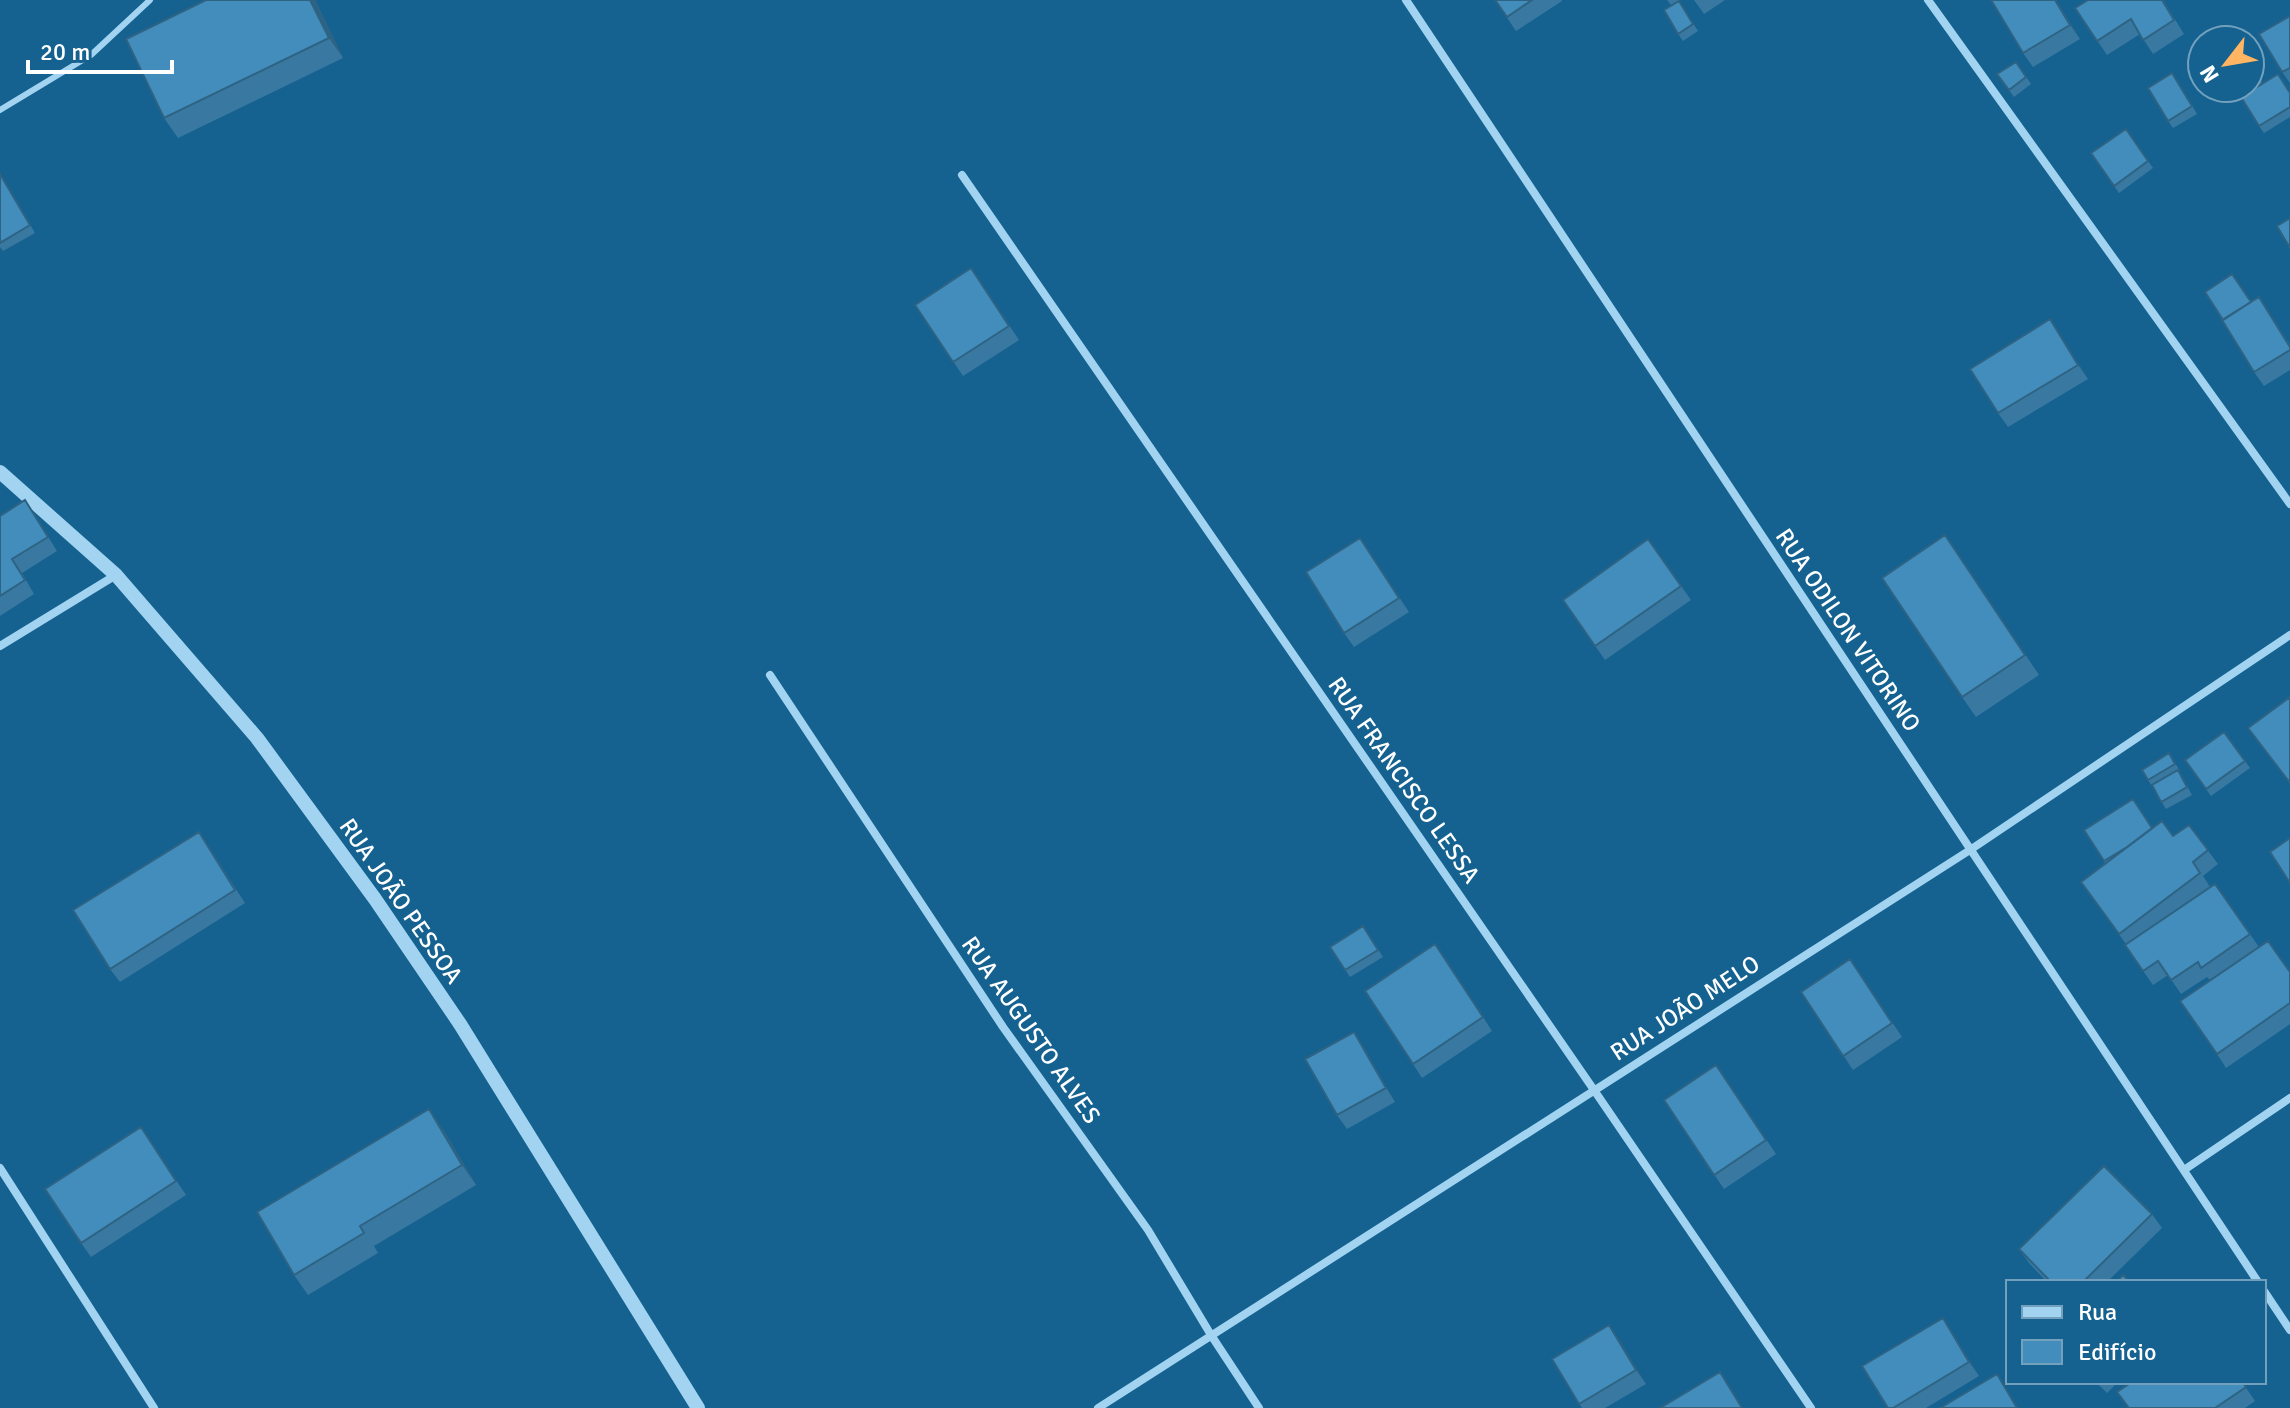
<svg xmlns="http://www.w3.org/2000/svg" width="2290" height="1408" viewBox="0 0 2290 1408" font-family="Signika,sans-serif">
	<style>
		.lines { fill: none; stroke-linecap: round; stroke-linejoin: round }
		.service { stroke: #a2d4f1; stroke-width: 6 }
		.minor { stroke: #a2d4f1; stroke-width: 8 }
		.tertiary { stroke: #a2d4f1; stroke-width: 14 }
		.wall { fill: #3979a1 }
		.shaded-wall { fill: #2e6383 }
		.building { fill: #428dbb; stroke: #2e6383; stroke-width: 2 }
		.labels { text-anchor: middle; stroke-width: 8; stroke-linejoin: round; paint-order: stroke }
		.street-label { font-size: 24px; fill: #fff; stroke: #156291 }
	</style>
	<rect width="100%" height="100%" fill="#156291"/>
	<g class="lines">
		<!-- service -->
		<path class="service" d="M0 110 91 55 150 0"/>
		<!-- minor -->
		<path class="minor" d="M1406 0 2258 1282
			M1928 0 2290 504
			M962 175 1594 1090 1811 1408
			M0 646 116 575
			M770 675 1003 1027 1148 1230 1211 1335 1259 1408
			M0 1168 154 1408
			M2184 1170 2290 1098
			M2264 1291 2290 1330
			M1098 1408 1970 850 2290 635"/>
		<!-- tertiary -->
		<path class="tertiary" d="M0 472 116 575 257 738 375 899 460 1024 698 1408"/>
	</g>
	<!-- wall -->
	<path class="wall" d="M206 0H315L343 58 178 138 164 118Z
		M1495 0H1562V1L1516 31Z
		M1667 0H1680L1679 1 1698 31 1683 41 1678 34 1671 5Z
		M1694 0H1725L1704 14Z
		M2056 0 2080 39 2033 67 2023 53Z
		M2088 0H2163L2184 34 2153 54 2140 34 2107 55 2075 8Z
		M2290 16V83L2282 72Z
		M2016 62 2031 84 2014 97 1997 74Z
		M2250 65 2262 83 2236 98 2229 88H2250Z
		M2177 80 2197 114 2173 128 2168 121Z
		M2290 92V117L2264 133 2259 126Z
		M2126 129 2153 168 2119 193 2091 153Z
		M0 173 35 233 3 251 0 247Z
		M971 268 1019 340 963 376 915 305Z
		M2259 297 2290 345V370L2264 386 2254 372 2251 302Z
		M2050 319 2088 379 2008 427 1998 413Z
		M25 500 57 551 22 573 34 594 0 616V516Z
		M1945 535 2039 675 1976 717 1962 697Z
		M1360 538 1409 612 1354 647 1344 633Z
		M1648 539 1691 600 1605 660 1563 600Z
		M2224 732 2250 768 2211 796 2185 760Z
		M2169 753 2180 771H2179L2192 795 2166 809 2142 770Z
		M2189 825 2218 864 2203 876 2210 887 2215 884 2259 947 2290 972V1024L2226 1068 2217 1054 2210 980 2207 977 2181 994 2168 975 2153 985 2125 945 2126 944 2081 882 2105 863 2084 830 2152 828 2173 836Z
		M199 832 245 903 120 982 110 969Z
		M1363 926 1383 957 1350 977 1330 947Z
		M1445 958 1492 1031 1422 1078 1413 1064Z
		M1850 959 1902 1037 1853 1070 1801 992Z
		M1363 1046 1395 1102 1347 1129 1337 1115Z
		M1716 1065 1776 1154 1724 1189 1664 1100Z
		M443 1129 476 1185 374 1246 378 1253 308 1295 294 1275Z
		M150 1141 186 1195 91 1257 81 1243Z
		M2152 1214 2162 1228 2107 1282H2047L2029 1263 2019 1249Z
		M1943 1318 1979 1376 1926 1408H1888Z
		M1609 1325 1646 1384 1605 1408H1582L1552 1359Z
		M2096 1382H2118L2107 1393Z
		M2242 1382 2255 1401 2245 1408H2129Z"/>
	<!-- shaded-wall -->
	<path class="shaded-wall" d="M310 0H315L343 58 329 38Z
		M2055 0H2056L2080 39 2070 25Z
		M2050 319 2059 333 2088 379 2078 365Z
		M1354 1032 1363 1046 1395 1102 1386 1088Z
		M429 1109 443 1129 476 1185 462 1165Z
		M1943 1318 1952 1332 1979 1376 1969 1362Z
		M1609 1325 1619 1339 1646 1384 1636 1370Z"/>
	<!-- building -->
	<path class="building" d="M206 0H310L329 38 164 118 126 39Z
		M1495 0H1532L1507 17Z
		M1991 0H2055L2070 25 2023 53Z
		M2088 0H2162L2174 20 2143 40 2131 19 2097 41 2075 8Z
		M1679 1 1693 24 1678 34 1664 10Z
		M2290 16V68L2282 72 2259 34Z
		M2016 62 2026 77 2009 90 1997 74Z
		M2250 65 2257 76 2250 80Z
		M2172 73 2192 106 2168 121 2148 88Z
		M2278 74 2290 93V107L2259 126 2241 97Z
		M2126 129 2148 161 2114 186 2091 153Z
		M0 174 30 225 0 243Z
		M2290 218V248L2277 226Z
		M971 268 1009 326 953 362 915 305Z
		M2232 274 2251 302 2223 320 2205 292Z
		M2259 297 2290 347V350L2254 372 2222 320Z
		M2050 319 2078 365 1998 413 1970 369Z
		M25 500 48 537 12 559 25 580 0 596V516Z
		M1945 535 2025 655 1962 697 1882 578Z
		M1360 538 1399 598 1344 633 1306 572Z
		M1648 539 1681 586 1595 646 1563 600Z
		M2290 697V783L2248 728Z
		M2224 732 2245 761 2206 789 2185 760Z
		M2169 753 2175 764 2148 780 2142 770Z
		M2178 770 2187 787 2161 802 2152 785Z
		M2133 799 2152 828 2127 847 2104 861 2084 830Z
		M2162 821 2173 836 2189 825 2208 850 2193 862 2200 873 2119 934 2081 882Z
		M199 832 235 890 110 969 73 910Z
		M2290 838V883L2270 852Z
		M2215 884 2250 934 2201 968 2198 962 2171 980 2158 961 2143 971 2125 945Z
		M1363 926 1378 950 1345 970 1330 947Z
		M2268 941 2290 972V1003L2217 1054 2180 1001Z
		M1435 944 1483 1017 1413 1064 1365 991Z
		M1850 959 1892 1023 1843 1056 1801 992Z
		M1354 1032 1386 1088 1337 1115 1305 1059Z
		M1716 1065 1766 1140 1714 1175 1664 1100Z
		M429 1109 462 1165 360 1226 364 1233 294 1275 257 1212Z
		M141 1127 176 1181 81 1243 45 1189Z
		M2104 1166 2152 1214 2083 1282H2051L2019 1249Z
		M2123 1275 2130 1282H2116Z
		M1943 1318 1969 1362 1893 1408H1888L1862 1366Z
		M1609 1325 1636 1370 1579 1404 1552 1359Z
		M1720 1372 1742 1408H1660Z
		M1997 1374 2017 1408H1940Z
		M2132 1382H2242L2246 1387 2215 1408H2129L2117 1392Z"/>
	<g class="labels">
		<!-- street labels -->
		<g class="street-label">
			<text transform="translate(1848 630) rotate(56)" y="8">RUA ODILON VITORINO</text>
			<text transform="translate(1404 780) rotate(55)" y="8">RUA FRANCISCO LESSA</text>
			<text transform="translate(401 901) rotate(55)" y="8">RUA JOÃO PESSOA</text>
			<text transform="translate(1685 1008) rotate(-33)" y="8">RUA JOÃO MELO</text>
			<text transform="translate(1031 1030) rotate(55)" y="8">RUA AUGUSTO ALVES</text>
		</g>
	</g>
	<!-- legend -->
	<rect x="2006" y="1280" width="260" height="104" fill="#156291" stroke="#73a1bd" stroke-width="2"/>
	<rect x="2022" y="1306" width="40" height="12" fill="#a2d4f1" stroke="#73a1bd" stroke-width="2"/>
	<text x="2078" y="1320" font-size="24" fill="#ffffff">Rua</text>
	<rect x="2022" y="1340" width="40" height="24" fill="#428dbb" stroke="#73a1bd" stroke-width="2"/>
	<text x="2078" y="1360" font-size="24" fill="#ffffff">Edifício</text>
	<!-- north arrow -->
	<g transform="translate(2226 64) rotate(239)"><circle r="38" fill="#156291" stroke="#73a1bd" stroke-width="2"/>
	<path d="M0-6L14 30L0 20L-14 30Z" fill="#ffb562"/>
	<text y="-12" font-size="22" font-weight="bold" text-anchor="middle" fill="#ffffff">N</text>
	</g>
	<!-- scale -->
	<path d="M28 60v12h144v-12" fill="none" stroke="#ffffff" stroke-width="4"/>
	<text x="40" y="60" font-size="24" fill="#ffffff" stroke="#156291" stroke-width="6" paint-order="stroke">20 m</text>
</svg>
